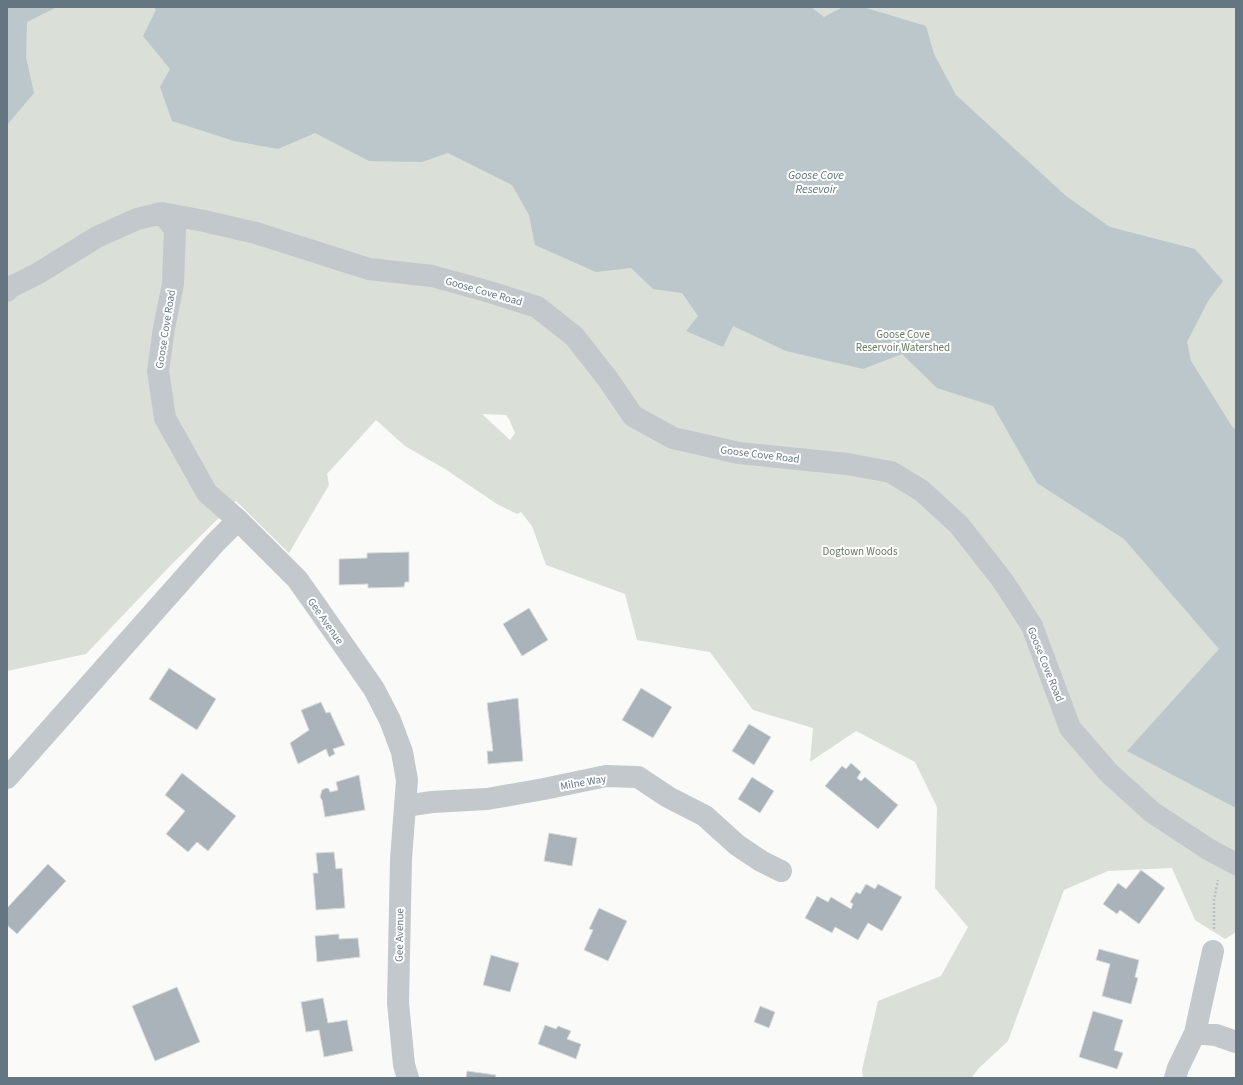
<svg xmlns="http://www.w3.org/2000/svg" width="1243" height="1085" viewBox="0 0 1243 1085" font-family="'Source Sans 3',sans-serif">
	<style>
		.green { fill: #dadfd7; fill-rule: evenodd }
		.water { fill: #bbc7cb }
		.building { fill: #aab3b9; stroke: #dcdcda }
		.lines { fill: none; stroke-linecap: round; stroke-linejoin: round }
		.path { stroke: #bbbfc2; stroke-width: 2.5; stroke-dasharray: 2 2; stroke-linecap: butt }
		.minor { stroke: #c3c8cc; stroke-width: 22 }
		.labels { text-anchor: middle; stroke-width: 4; stroke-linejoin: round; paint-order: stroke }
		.street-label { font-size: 11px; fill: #657683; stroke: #fff }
		.park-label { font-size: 11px; fill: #687a64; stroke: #fff }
		.water-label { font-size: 12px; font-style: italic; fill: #60757c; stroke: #fff }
	</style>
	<rect width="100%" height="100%" fill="#fafaf8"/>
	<!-- green -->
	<path class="green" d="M7 7H1236V932L1225 939 1195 920 1172 868 1108 871 1064 890 1008 1041 979 1068 971 1078H863L862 1070 878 1001 941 976 968 927 935 888 937 807 915 762 856 731 810 762 813 728 753 710 710 652 637 640 625 594 546 565 532 526 521 512 517 514 497 504 445 469 405 446 376 420 327 474 329 485 289 553 236 501 170 566 86 654 7 671ZM482 414 506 415 509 419 515 433 510 440Z"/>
	<!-- water -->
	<path class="water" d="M7 7H57L27 22 26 57 34 93 7 125Z
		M154 7H811L824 17 843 7H863L926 26 934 54 956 95 1066 196 1110 227 1195 249 1223 281 1208 301 1187 342 1191 361 1233 428 1236 429V808L1127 751 1219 649 1124 539 1037 483 993 406 937 388 902 354 863 369 786 351 733 326 723 347 686 331 698 316 682 293 653 289 631 268 596 272 535 245 529 215 512 185 448 153 422 162 369 161 315 133 278 149 234 141 172 121 160 87 170 69 143 36 156 10Z"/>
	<!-- building -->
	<path class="building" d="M409 552V582H405L404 587 368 588V584L339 585V559L367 558V553Z
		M529 608 548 640 522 656 503 624Z
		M169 668 216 699 197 730 149 699Z
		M641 688 672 707 653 738 622 720Z
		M518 698 523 761 488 764 487 751H493L487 703Z
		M321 702 326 713 330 712 345 745 333 749 335 754 329 757 326 749 298 764 290 743 309 730 301 710Z
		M749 724 771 737 754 765 732 751Z
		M851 763 861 772 857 778 861 781 865 777 898 805 878 829 825 786 842 766 846 769Z
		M182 773 236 816 208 851 197 842 188 852 166 834 185 811 165 795Z
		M359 775 365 810 325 817 322 800 320 797 322 790 326 788 329 789 330 792 338 790 336 782Z
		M752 777 774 791 760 813 738 799Z
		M549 833 577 838 572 866 544 861Z
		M334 852 336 869 342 868 345 908 316 910 313 873H318L316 853Z
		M48 864 66 881 17 934 7 925V908Z
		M1141 870 1165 888 1139 924 1120 910 1117 914 1103 904 1118 883 1126 889Z
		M866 884 875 889 878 884 902 897 882 931 868 923 858 940 835 927 832 933 805 918 817 896 828 902 831 897 851 909 853 904 850 902 856 892 860 894Z
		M599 908 627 921 608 961 584 950 593 930 589 929Z
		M339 934V939L358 938 360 957 317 962 315 936Z
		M1099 949 1139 960 1135 977 1138 978 1131 1004 1102 996 1110 964 1096 960Z
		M491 955 519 963 510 992 483 985Z
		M177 987 200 1042 155 1061 132 1006Z
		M323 998 328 1023 347 1020 353 1051 324 1057 319 1030 306 1032 301 1002Z
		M760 1006 775 1012 769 1028 754 1022Z
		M1093 1011 1123 1020 1114 1050 1123 1053 1117 1069 1079 1057Z
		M545 1025 556 1029 558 1026 571 1031 567 1039 581 1044 576 1059 538 1044Z
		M467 1071 496 1075 495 1078H466Z"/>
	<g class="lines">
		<!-- path -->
		<path class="path" d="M1214 929V900L1218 880"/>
		<!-- minor -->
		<path class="minor" d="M162 213 175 229 173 284 164 328 158 371 165 418 207 493 238 520
			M7 291 9 288 37 274 97 237 137 219 162 213 204 221 256 233 369 269 432 276 490 292 537 307 574 336 607 378 633 416 673 438 739 453 847 464 891 472 922 491 959 525 1003 581 1032 626 1070 728 1109 773 1152 812 1208 849 1236 864
			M7 778 215 543 238 520 297 579 312 600 374 689 390 720 402 752 407 780 401 859 398 1003 404 1065 408 1078
			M405 806 432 802 487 799 544 789 606 776 638 777 668 797 705 816 737 845 761 861 781 871
			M1195 1033 1216 1035 1236 1042
			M1175 1078 1178 1068 1195 1033 1213 951"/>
	</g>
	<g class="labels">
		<!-- street labels -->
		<g class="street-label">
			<text transform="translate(484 291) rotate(16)" y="4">Goose Cove Road</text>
			<text transform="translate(165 329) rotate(-81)" y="4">Goose Cove Road</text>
			<text transform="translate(760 454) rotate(7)" y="4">Goose Cove Road</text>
			<text transform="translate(326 621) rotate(55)" y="4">Gee Avenue</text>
			<text transform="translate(1046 664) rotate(68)" y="4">Goose Cove Road</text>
			<text transform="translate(583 782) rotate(-10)" y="4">Milne Way</text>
			<text transform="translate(399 935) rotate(-89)" y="4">Gee Avenue</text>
		</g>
		<!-- park labels -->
		<g class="park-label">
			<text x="903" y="338">Goose Cove<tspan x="903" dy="13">Reservoir Watershed</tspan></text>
			<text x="860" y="555">Dogtown Woods</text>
		</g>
		<!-- water labels -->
		<g class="water-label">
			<text x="816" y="179">Goose Cove<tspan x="816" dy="14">Resevoir</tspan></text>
		</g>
	</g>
	<!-- border -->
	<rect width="1243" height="1085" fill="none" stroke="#657683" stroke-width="16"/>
</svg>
